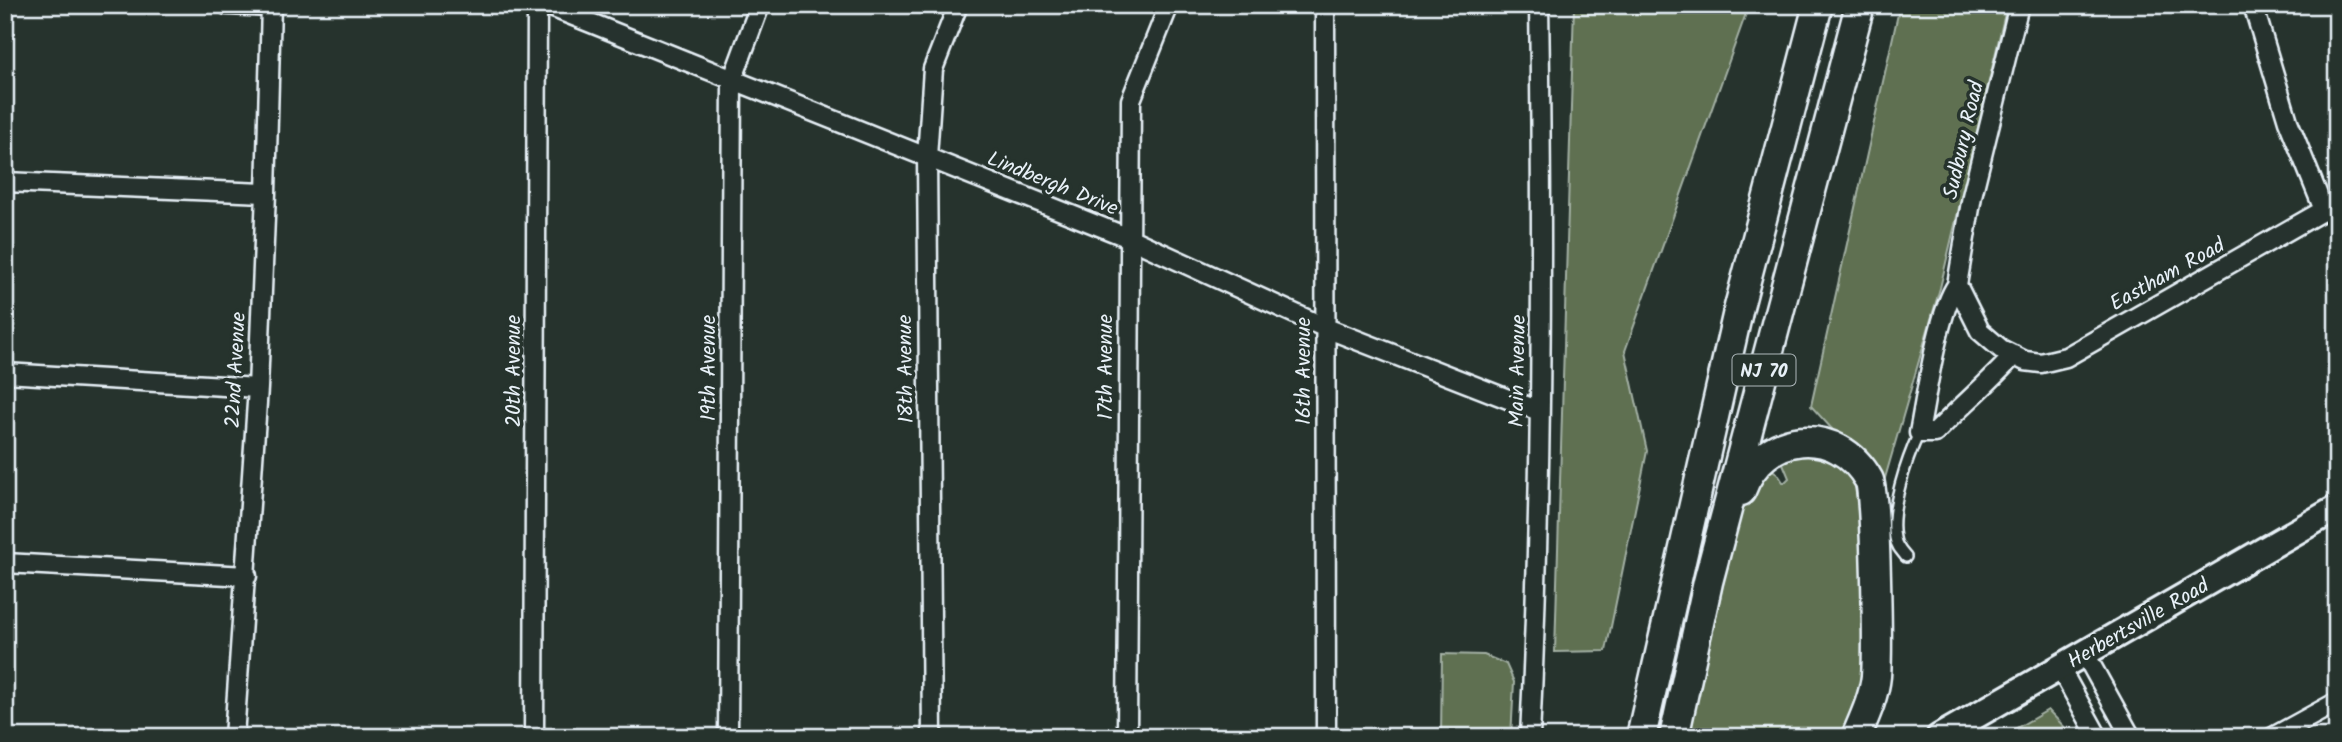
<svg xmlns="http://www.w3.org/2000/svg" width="2342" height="742" viewBox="0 0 2342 742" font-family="Kalam,sans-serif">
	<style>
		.green { fill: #5e6f51; stroke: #a3b0a4; stroke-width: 2 }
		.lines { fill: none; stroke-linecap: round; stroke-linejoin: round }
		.service-casing { stroke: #e8f1f8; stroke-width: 14 }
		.minor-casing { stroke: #e8f1f8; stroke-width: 23 }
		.secondary-casing { stroke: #e8f1f8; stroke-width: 30 }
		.trunk-casing { stroke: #e8f1f8; stroke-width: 33 }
		.service { stroke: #26332d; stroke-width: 9 }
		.minor { stroke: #26332d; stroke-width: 18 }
		.secondary { stroke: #26332d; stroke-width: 24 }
		.trunk { stroke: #26332d; stroke-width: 28 }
		.labels { text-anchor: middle; stroke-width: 7; stroke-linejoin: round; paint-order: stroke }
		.shield { fill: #26332d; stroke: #aeb8bb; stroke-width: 2 }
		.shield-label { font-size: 19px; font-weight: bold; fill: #e8f1f8 }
		.street-label { font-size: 21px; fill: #e8f1f8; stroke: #26332d }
	</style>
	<rect width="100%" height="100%" fill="#26332d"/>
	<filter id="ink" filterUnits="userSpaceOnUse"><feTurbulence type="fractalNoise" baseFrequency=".0143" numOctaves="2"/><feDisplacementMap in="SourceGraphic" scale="14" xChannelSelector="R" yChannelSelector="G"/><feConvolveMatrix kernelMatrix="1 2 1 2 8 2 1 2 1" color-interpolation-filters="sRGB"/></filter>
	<g filter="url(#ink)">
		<!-- green -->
		<path class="green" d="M1574 5H1749L1625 351 1647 451 1606 651 1555 652Z
			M1900 5H2007L1940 288 1883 485 1811 406Z
			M1812 455C1842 461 1855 478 1862 506L1863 656 1860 695 1844 737H1689L1736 526C1744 504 1753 486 1769 468L1777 473 1783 482H1785L1789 478 1782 461 1794 456Z
			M1442 654 1484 655 1506 664 1514 682 1511 737H1441Z
			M2048 710 2074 737H2001Z"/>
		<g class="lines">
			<!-- service casing -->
			<g class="service-casing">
				<path id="service" d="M1906 557C1901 551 1896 546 1895 538 1889 510 1907 459 1919 433"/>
			</g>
			<!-- minor casing -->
			<g class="minor-casing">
				<path id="minor" d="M227 5 271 7
					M546 5 1129 238 1326 328 1539 411
					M1325 5 1326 737
					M2253 5 2288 121 2324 210
					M5 182 266 193
					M1957 285 1980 331 2001 349 2025 361 2041 363 2066 357 2324 210 2337 206
					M2014 355C1989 383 1961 406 1935 433H1919C1926 397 1938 311 1957 285L1972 196 2019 5
					M5 373 258 388
					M5 563 247 576
					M2085 654 2131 737
					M2060 668 2098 737
					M234 737 258 388 266 193 271 5
					M534 737 537 5
					M728 737 732 81 760 5
					M932 737 927 157 933 69 958 5
					M1127 737 1131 100 1169 5
					M1530 737C1542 493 1543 249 1539 5
					M2273 737 2337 702"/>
			</g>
			<!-- secondary casing -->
			<g class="secondary-casing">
				<path id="secondary" d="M1939 737 2337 508"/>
			</g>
			<!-- trunk casing -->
			<g class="trunk-casing">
				<path id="trunk" d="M1741 491C1763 430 1837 423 1869 480 1876 493 1878 653 1876 676 1874 697 1864 718 1856 737
					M1641 737 1739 307 1818 5
					M1674 737 1708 582 1860 5"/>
			</g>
			<!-- service -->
			<use href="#service" class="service"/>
			<!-- minor -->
			<use href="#minor" class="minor"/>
			<!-- secondary -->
			<use href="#secondary" class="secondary"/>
			<!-- trunk -->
			<use href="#trunk" class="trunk"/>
		</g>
	</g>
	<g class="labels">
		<!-- shield labels -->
		<rect class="shield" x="1732.5" y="354.5" width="63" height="31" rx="5"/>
		<g class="shield-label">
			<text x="1764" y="377">NJ 70</text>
		</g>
		<!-- street labels -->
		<g class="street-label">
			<text transform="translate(1963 140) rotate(-77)" y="7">Sudbury Road</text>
			<text transform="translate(1053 183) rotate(22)" y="7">Lindbergh Drive</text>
			<text transform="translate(2167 274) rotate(-29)" y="7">Eastham Road</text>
			<text transform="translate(1105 367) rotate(-90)" y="7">17th Avenue</text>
			<text transform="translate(708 368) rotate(-90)" y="7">19th Avenue</text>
			<text transform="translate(905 369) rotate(-91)" y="7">18th Avenue</text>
			<text transform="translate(235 370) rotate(-87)" y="7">22nd Avenue</text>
			<text transform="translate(513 371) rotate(-90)" y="7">20th Avenue</text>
			<text transform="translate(1303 371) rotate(-90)" y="7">16th Avenue</text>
			<text transform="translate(1517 371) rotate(-89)" y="7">Main Avenue</text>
			<text transform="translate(2138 623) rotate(-30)" y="7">Herbertsville Road</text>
		</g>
	</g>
	<!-- margin -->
	<rect width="2342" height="742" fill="none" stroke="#26332d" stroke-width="28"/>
	<rect x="14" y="14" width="2314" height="714" fill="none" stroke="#e8f1f8" stroke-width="2.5" filter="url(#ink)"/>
</svg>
